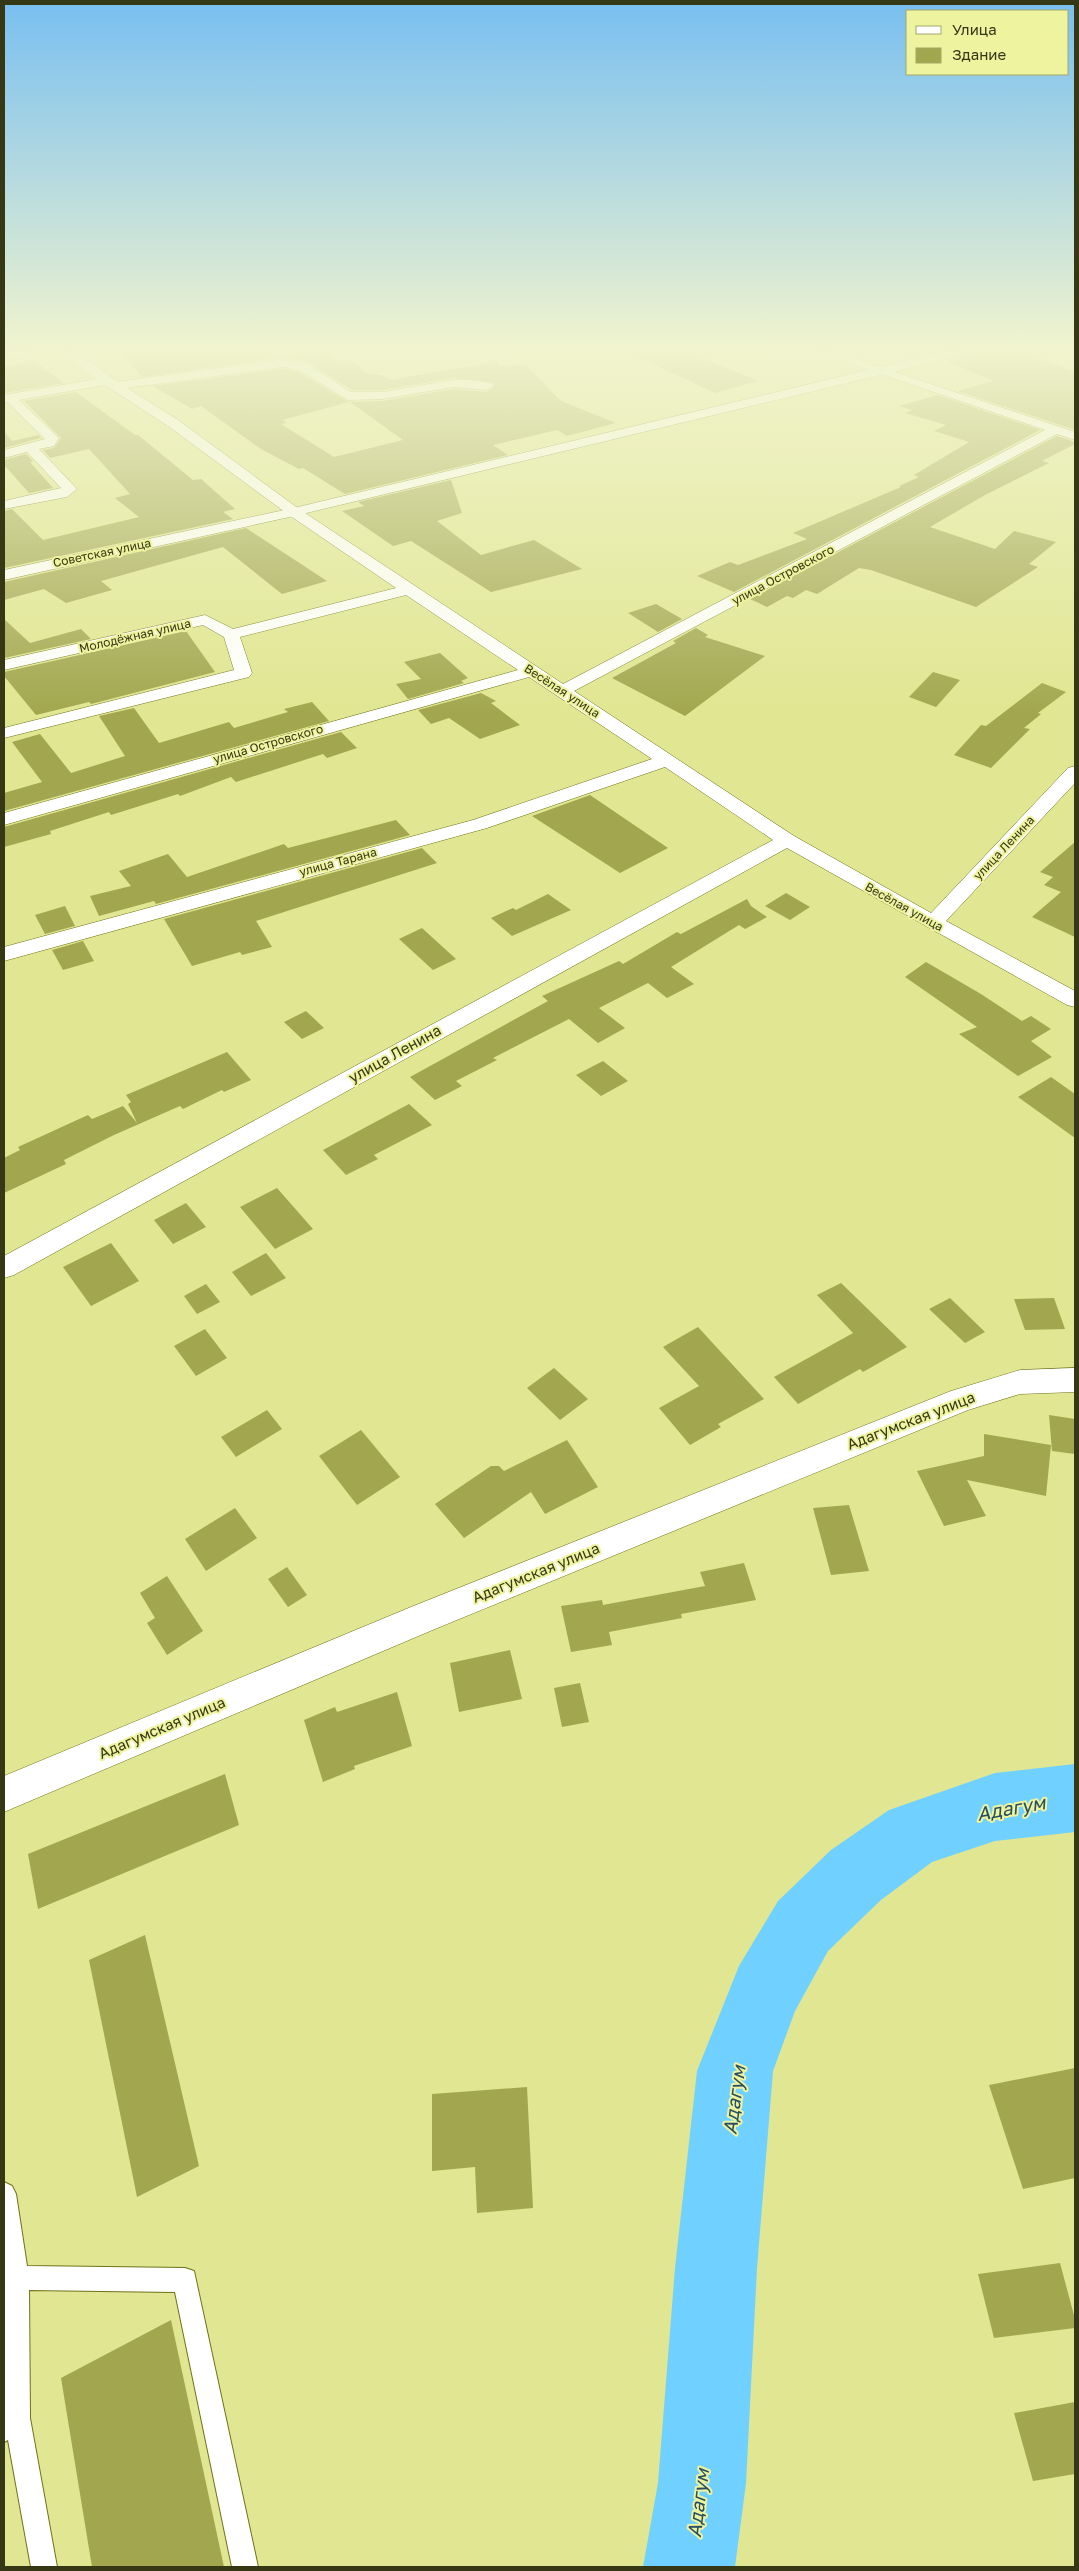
<svg xmlns="http://www.w3.org/2000/svg" width="1079" height="2571" viewBox="0 0 1079 2571" font-family="'Golos Text',sans-serif">
	<style>
		.lines { fill: none; stroke-linecap: round; stroke-linejoin: round }
		.river { fill: #70d0ff; fill-rule: evenodd }
		.building { fill: #a2a74f }
		.lane-casing { stroke: #6f721a; stroke-width: 2 }
		.street-casing { stroke: #6f721a; stroke-width: 1 }
		.secondary-casing { stroke: #6f721a; stroke-width: 1 }
		.path { stroke: #878b50; stroke-width: 1; stroke-dasharray: 2 1; stroke-linecap: butt }
		.lane { fill: #fff; fill-rule: evenodd }
		.street { fill: #fff; fill-rule: evenodd }
		.secondary { fill: #fff; fill-rule: evenodd }
		.labels { text-anchor: middle; stroke-width: 4; stroke-linejoin: round; paint-order: stroke }
		.far-street-label { font-size: 12px; fill: #363815; stroke: #edf39e }
		.street-label { font-size: 15px; fill: #363815; stroke: #edf39e }
		.near-water-label { font-size: 19px; font-style: italic; fill: #264e62; stroke: #edf39e }
	</style>
	<rect width="100%" height="100%" fill="#e0e691"/>
	<g class="lines">
		<!-- river -->
		<path class="river" d="M1075 1764V1832L995 1841 932 1862 881 1900 828 1951 795 2011 773 2071 757 2268 746 2483 735 2567H643L658 2483 675 2268 697 2071 739 1966 778 1901 831 1850 889 1810 995 1773Z"/>
	</g>
	<!-- building -->
	<path class="building" d="M121 352H271V358L328 352 338 363 352 361 367 374 381 375 391 380 496 362 500 366 525 364 561 401 616 423 567 436 557 430 493 445 508 455 345 494 303 468 299 469 261 449 201 406 192 409 153 386 283 369 298 372 349 402 282 420 287 423 281 424 334 457 403 440 350 402 383 401 453 389 487 392 495 386 493 382 453 378 383 390H352L308 362 283 357 142 377Z
		M628 352H688L758 381 715 393Z
		M967 352H1021L1075 371V430L957 391 994 381 946 361 959 358Z
		M34 361 64 383 4 393V367Z
		M76 392 135 435H138L193 480 201 479 235 509 223 512 233 519 4 568V511L12 509 43 540 139 517 115 498 130 494 89 449 50 458 43 450 54 448 61 438 24 401Z
		M938 395 1040 430 734 592 697 576 730 562 738 565 807 539 793 533 901 487 899 486 919 477 914 475 969 442 934 431 946 425 905 413 912 410 899 406Z
		M4 431 12 441 39 435 41 438 4 448Z
		M1057 436 1075 442V444L1042 461 1049 463 985 495 930 527 995 549 1014 531 1056 542 1029 564 1038 567 976 607 871 570 859 568 817 594 806 590 793 598 787 596 767 607 750 599Z
		M26 454 33 461 30 462 53 488 29 493 6 467H4V460Z
		M451 480 462 513 437 521 481 555 534 540 582 569 491 592 411 541 393 546 342 511 364 506 358 502Z
		M246 528 327 581 282 594 223 547 101 581 112 590 66 603 44 589 4 600V582Z
		M656 604 682 619 658 632 628 613Z
		M4 619 30 643 81 629 91 639 4 658Z
		M696 628 708 635 705 637 765 656 685 716 612 678 676 643 673 641Z
		M186 631 215 672 91 704 89 702 36 715 4 676V672Z
		M440 653 468 678 461 681 464 683 408 699 396 684 421 679 404 662Z
		M933 672 960 680 936 707 909 697Z
		M1042 683 1066 692 1038 713 1041 714 1024 728 1030 729 991 768 954 755 981 725 986 726Z
		M481 693 496 701 491 703 520 725 480 739 449 718 431 724 418 710Z
		M312 702 329 721 4 811V793L42 782 12 742 40 734 71 773 125 756 99 716 134 708 159 743 229 722 234 728 288 712 284 709Z
		M341 732 357 748 327 758 323 754 236 782 231 777 180 796 178 794 111 815 109 812 50 831 51 834 4 847V827Z
		M590 795 668 848 620 873 532 816Z
		M396 820 410 835 156 904 154 901 99 916 90 896 131 886 119 871 168 854 187 877 284 844 288 848Z
		M1075 842V937L1032 917 1061 892 1044 885 1053 877 1040 872Z
		M422 848 437 863 256 921 272 947 242 955 240 952 192 966 164 919Z
		M786 893 810 907 790 920 765 906Z
		M548 894 571 910 512 936 491 918 513 908 516 910Z
		M747 899 751 906 767 917 745 929 739 925 671 967 694 984 667 998 648 983 599 1008 625 1028 598 1043 569 1019 493 1058 497 1060 456 1081 462 1086 435 1100 410 1077 548 1001 542 996 619 961 623 964 677 932 681 934Z
		M65 906 75 926 45 934 35 915Z
		M422 928 456 959 433 970 399 939Z
		M83 941 94 961 63 970 52 950Z
		M926 962 981 994 1022 1021 1031 1016 1051 1029 1031 1041 1052 1057 1018 1076 959 1034 977 1027 905 977Z
		M306 1011 324 1028 302 1039 284 1022Z
		M227 1052 251 1080 224 1092 222 1090 183 1109 180 1106 114 1135 64 1160 66 1164 4 1193V1158L20 1150 18 1147 88 1115 92 1119 123 1106 137 1123 128 1104 131 1102 126 1095Z
		M603 1061 628 1081 601 1096 576 1075Z
		M1051 1077 1075 1094V1138L1018 1097Z
		M409 1104 432 1125 374 1155 378 1159 346 1175 323 1150Z
		M277 1188 313 1229 275 1249 240 1207Z
		M186 1203 206 1227 173 1244 154 1220Z
		M111 1243 139 1281 91 1306 63 1267Z
		M266 1253 286 1278 251 1296 232 1272Z
		M841 1283 907 1347 863 1372 860 1369 798 1404 774 1377 853 1333 817 1295Z
		M206 1284 220 1302 197 1314 184 1296Z
		M950 1298 985 1332 965 1343 929 1309Z
		M1054 1298 1065 1329 1025 1330 1014 1299Z
		M698 1327 764 1399 718 1424 721 1427 690 1445 659 1408 699 1386 663 1347Z
		M205 1329 227 1358 196 1376 174 1346Z
		M554 1368 588 1399 560 1420 527 1388Z
		M267 1410 282 1429 236 1457 221 1437Z
		M1049 1415 1075 1419V1454L1052 1451Z
		M361 1430 400 1477 357 1505 319 1456Z
		M984 1434 1051 1445 1046 1496 967 1480 986 1516 944 1526 917 1471 984 1456Z
		M567 1440 598 1487 545 1514 531 1492 464 1538 435 1504 491 1466H499L504 1471Z
		M849 1505 869 1571 831 1575 813 1508Z
		M235 1508 257 1538 206 1571 185 1539Z
		M744 1563 756 1600 681 1614 682 1618 609 1632 612 1645 571 1652 561 1606 602 1600 603 1605 705 1586 700 1572Z
		M287 1567 307 1595 288 1607 268 1579Z
		M167 1576 203 1631 167 1655 147 1623 155 1618 140 1593Z
		M510 1650 522 1699 459 1712 450 1663Z
		M580 1683 589 1722 562 1727 554 1688Z
		M397 1692 412 1746 354 1766 355 1769 323 1782 304 1720 335 1707 337 1712Z
		M225 1774 239 1825 38 1909 28 1854Z
		M145 1935 199 2166 137 2197 89 1960Z
		M1075 2068V2178L1023 2189 989 2085Z
		M527 2087 533 2208 477 2213 475 2167 432 2171V2094Z
		M1060 2263 1075 2319V2328L994 2338 978 2274Z
		M171 2320 224 2567H92L61 2378Z
		M1075 2402V2474L1033 2481 1014 2413Z"/>
	<g class="lines">
		<!-- lane casing -->
		<g class="lane-casing">
			<path id="lane" d="M4 2182 12 2186 16 2194 27 2266 185 2268 194 2271 258 2567H232L175 2292 29 2290 30 2418 57 2567H31L8 2440 4 2442Z"/>
		</g>
		<!-- street casing -->
		<g class="street-casing">
			<path id="street" d="M4 352H34L28 356 4 358Z
				M62 352H76L117 382 283 359 307 364 351 392H383L453 380H470L491 383 493 386 487 390 453 387 383 399 348 400 299 370 283 367 127 388 178 420 299 509 563 684 1045 430 817 352H835L1075 432V440L1057 434 574 691 794 836 931 913 1068 768 1075 766V783L946 921 1075 991V1007L1067 1005 787 848 14 1275 4 1278V1256L773 840 665 767 487 828 4 961V947L473 820 652 759 529 677 4 825V813L518 670 406 595 240 637 252 673 249 677 4 738V728L234 670 224 637 203 625 4 670V660L205 615 233 629 396 588 289 515 168 426 105 385 19 400 59 438 54 446 39 449 77 489 67 497 4 509V501L61 488 27 452 4 458V450L45 439 7 402 4 403V395L97 379Z"/>
		</g>
		<!-- secondary casing -->
		<g class="secondary-casing">
			<path id="secondary" d="M943 352H965L959 356 294 516 4 580V570L294 508Z
				M1075 1368V1392L1020 1394 968 1410 435 1629 4 1812V1776L411 1607 951 1391 1020 1370Z"/>
		</g>
		<!-- path -->
		<path class="path" d="M976 358 997 352"/>
		<!-- lane -->
		<use href="#lane" class="lane"/>
		<!-- street -->
		<use href="#street" class="street"/>
		<!-- secondary -->
		<use href="#secondary" class="secondary"/>
	</g>
	<!-- sky -->
	<linearGradient id="sky" x2="0" y2="1"><stop stop-color="#78bff1"/><stop offset="0.49" stop-color="#f1f4ce"/><stop offset="1" stop-color="#f1f4ce" stop-opacity="0"/></linearGradient>
	<rect width="1079" height="712" fill="url(#sky)"/>
	<g class="labels">
		<!-- far-street labels -->
		<g class="far-street-label">
			<text transform="translate(102 553) rotate(-12)" y="4">Советская улица</text>
			<text transform="translate(783 575) rotate(-28)" y="4">улица Островского</text>
			<text transform="translate(135 636) rotate(-13)" y="4">Молодёжная улица</text>
			<text transform="translate(562 691) rotate(33)" y="4">Весёлая улица</text>
			<text transform="translate(268 744) rotate(-16)" y="4">улица Островского</text>
			<text transform="translate(1004 848) rotate(-47)" y="4">улица Ленина</text>
			<text transform="translate(338 862) rotate(-15)" y="4">улица Тарана</text>
			<text transform="translate(904 907) rotate(29)" y="4">Весёлая улица</text>
		</g>
		<!-- street labels -->
		<g class="street-label">
			<text transform="translate(395 1054) rotate(-29)" y="5">улица Ленина</text>
			<text transform="translate(911 1421) rotate(-21)" y="5">Адагумская улица</text>
			<text transform="translate(536 1573) rotate(-22)" y="5">Адагумская улица</text>
			<text transform="translate(162 1728) rotate(-23)" y="5">Адагумская улица</text>
		</g>
		<!-- near-water labels -->
		<g class="near-water-label">
			<text transform="translate(1011 1808) rotate(-10)" y="7">Адагум</text>
			<text transform="translate(734 2100) rotate(-82)" y="7">Адагум</text>
			<text transform="translate(698 2503) rotate(-83)" y="7">Адагум</text>
		</g>
	</g>
	<!-- border -->
	<rect width="1079" height="2571" fill="none" stroke="#363815" stroke-width="10"/>
	<!-- legend -->
	<rect x="906" y="10" width="162" height="65" fill="#edf39e" stroke="#a4a867"/>
	<rect x="916" y="26" width="25" height="8" fill="#ffffff" stroke="#a4a867"/>
	<text x="952" y="35" font-size="15" fill="#363815">Улица</text>
	<rect x="916" y="48" width="25" height="15" fill="#a2a74f" stroke="#a4a867"/>
	<text x="952" y="60" font-size="15" fill="#363815">Здание</text>
</svg>
